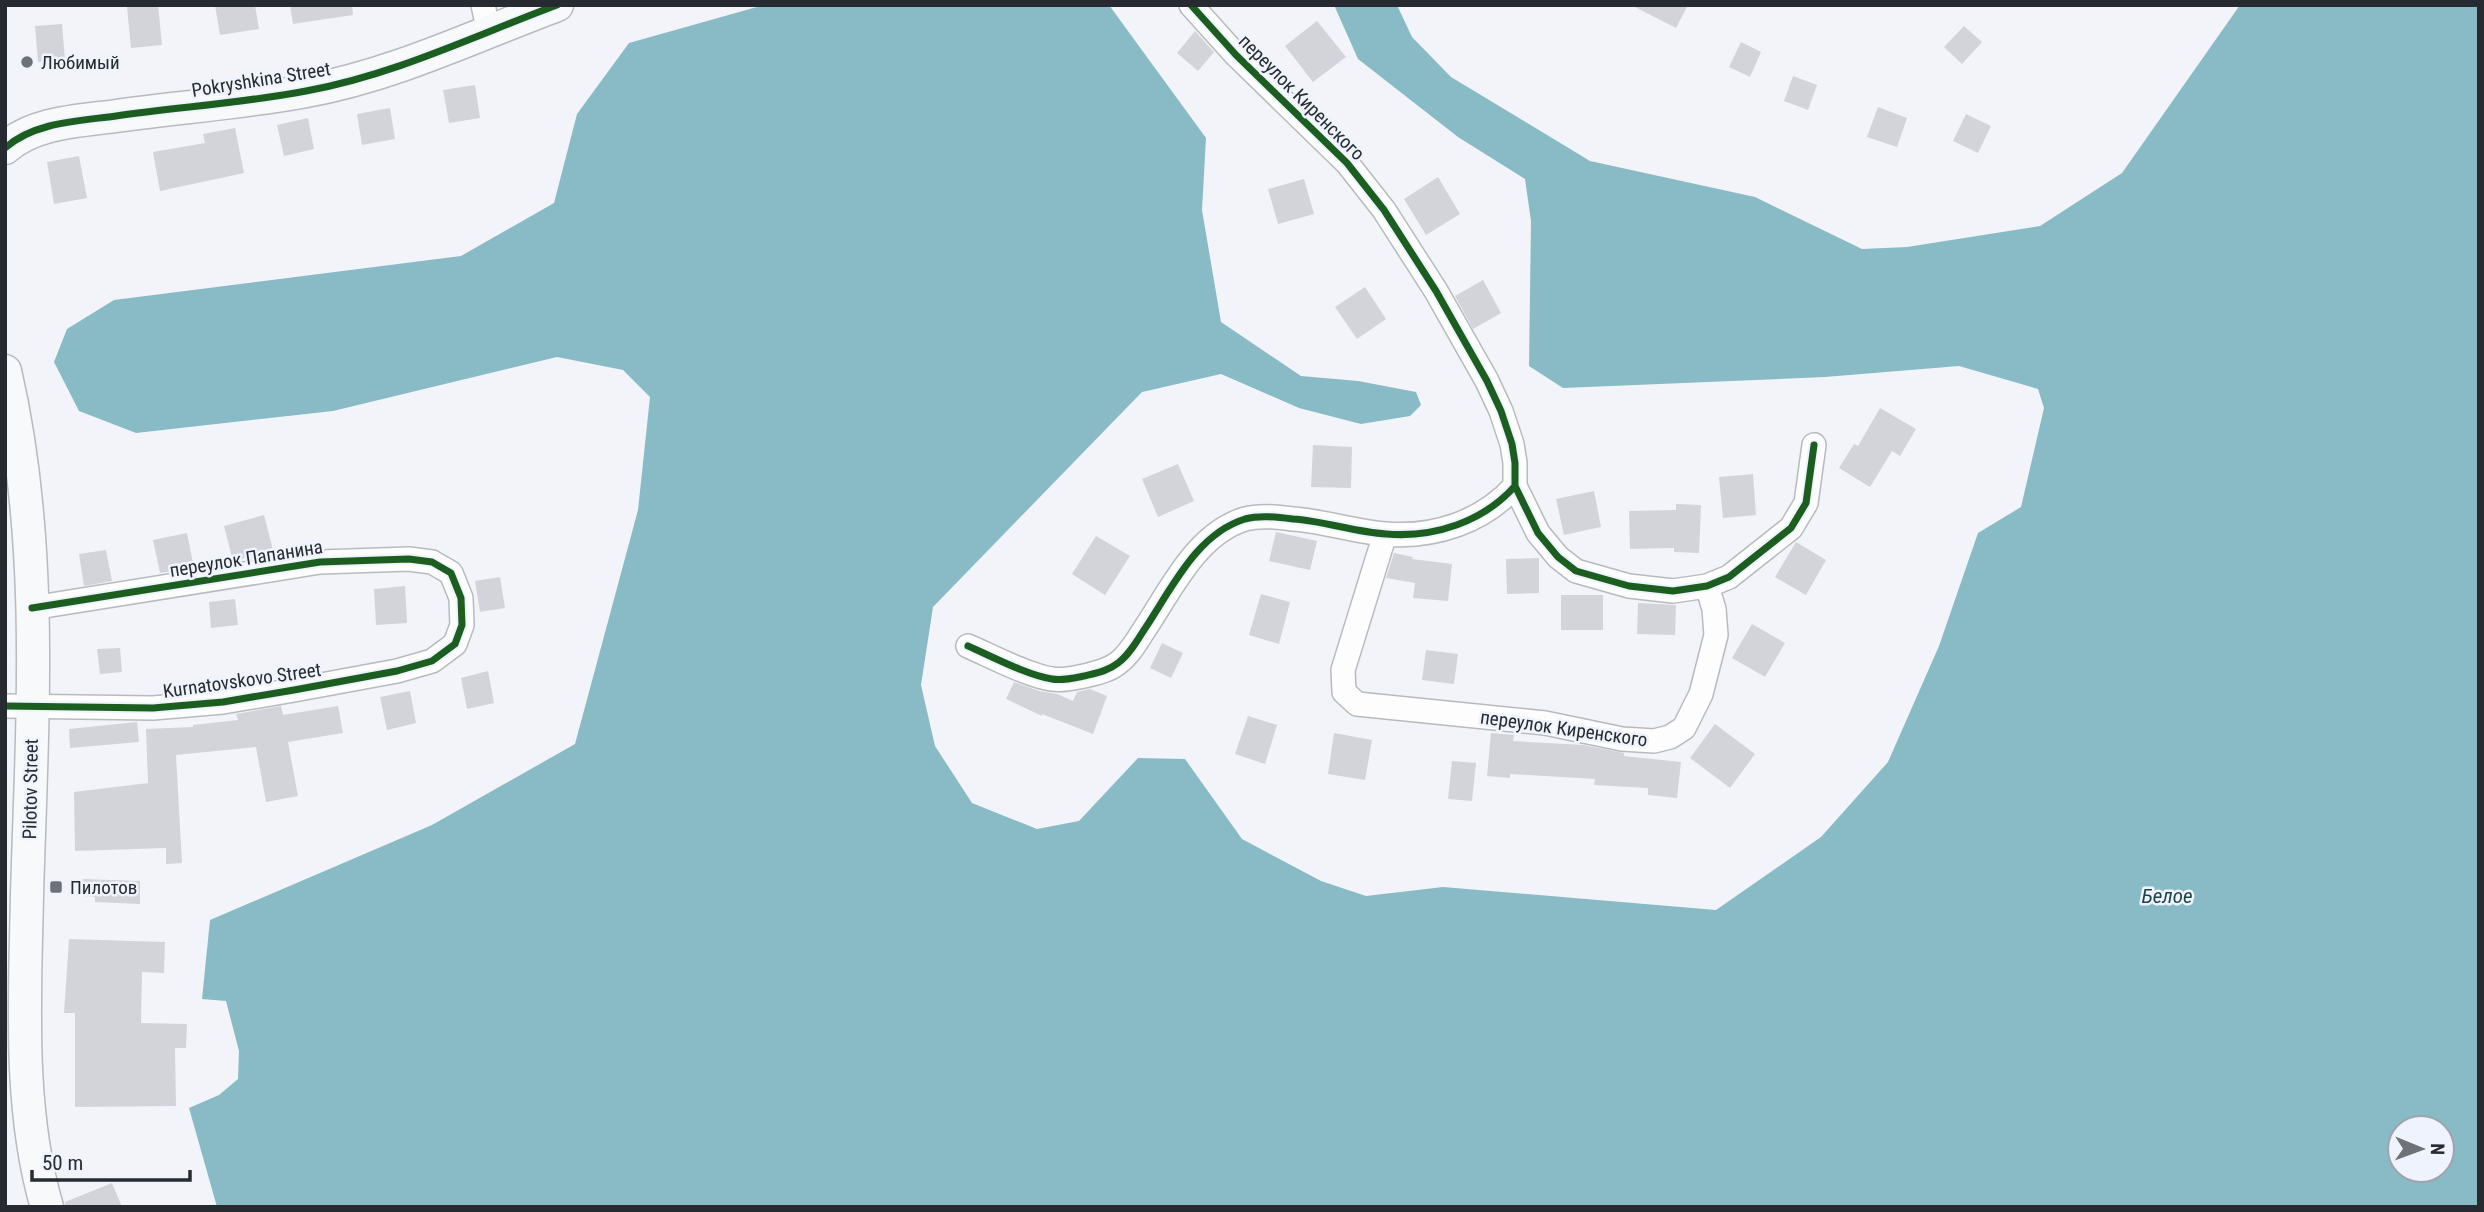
<svg xmlns="http://www.w3.org/2000/svg" width="2484" height="1212" viewBox="0 0 2484 1212" font-family="'Roboto Condensed',sans-serif">
	<style>
		.water { fill: #88bbc6; fill-rule: evenodd }
		.building { fill: #d3d4da }
		.lines { fill: none; stroke-linecap: round; stroke-linejoin: round }
		.street-casing { stroke: #b7babf; stroke-width: 26 }
		.secondary-casing { stroke: #b7babf; stroke-width: 35 }
		.street { stroke: #fdfdfe; stroke-width: 23 }
		.secondary { stroke: #f7f9fb; stroke-width: 32 }
		.cycleway-casing { stroke: #eff3fd; stroke-width: 11 }
		.cycleway { stroke: #1b5e20; stroke-width: 7 }
		.poi-dot { fill: #6e7177; stroke: #eff3fd; stroke-width: 2.5 }
		.labels { text-anchor: middle; stroke-width: 5; stroke-linejoin: round; paint-order: stroke }
		.poi-label { font-size: 19px; fill: #272a30; stroke: #eff3fd; text-anchor: start }
		.street-label { font-size: 19px; fill: #272a30; stroke: #eff3fd }
		.water-label { font-size: 21px; font-style: italic; fill: #1e4148; stroke: #eff3fd }
	</style>
	<rect width="100%" height="100%" fill="#f2f4fa"/>
	<!-- water -->
	<path class="water" d="M764 5H1109L1206 138 1202 210 1221 322 1301 376 1358 381 1416 392 1421 405 1410 416 1361 424 1299 408 1221 374 1142 392 933 607 921 685 935 746 972 803 1037 829 1079 821 1138 758 1185 759 1242 839 1321 881 1366 896 1443 887 1716 910 1821 837 1888 762 1939 646 1978 533 2021 507 2044 408 2038 389 1959 366 1825 377 1563 388 1529 366 1531 221 1525 179 1458 137 1358 59 1334 5H1397L1412 37 1451 77 1590 161 1755 197 1862 249 1907 247 2040 226 2122 173 2240 5H2479V1207H217L189 1108 219 1095 238 1079 239 1051 226 1001 202 999 210 920 432 825 575 744 638 510 650 397 623 370 557 357 333 411 136 433 79 411 54 362 67 329 114 300 461 256 554 203 577 114 629 43ZM2400 1128H2442V1170H2400Z"/>
	<!-- building -->
	<path class="building" d="M158 5 162 45 131 48 127 7Z
		M215 5H255L259 29 220 35Z
		M290 5H352L353 15 293 24Z
		M1631 5H1688L1676 28Z
		M1317 21 1346 57 1313 82 1285 46Z
		M62 24 65 60 38 62 35 26Z
		M1964 26 1982 42 1962 64 1944 47Z
		M1195 31 1214 52 1198 71 1177 53Z
		M1741 42 1761 52 1750 77 1729 67Z
		M1793 76 1817 85 1808 110 1784 101Z
		M475 85 480 118 449 123 443 90Z
		M1878 107 1907 118 1897 147 1867 137Z
		M390 108 395 139 362 145 357 114Z
		M1966 114 1991 126 1978 153 1953 141Z
		M308 118 314 149 284 156 277 125Z
		M235 128 244 173 160 191 153 152 205 143 203 134Z
		M79 156 87 198 54 204 47 162Z
		M1438 177 1460 214 1426 235 1404 199Z
		M1304 179 1314 214 1278 224 1268 189Z
		M1483 280 1501 313 1473 329 1455 296Z
		M1365 287 1386 319 1357 339 1335 307Z
		M1880 408 1916 429 1900 456 1892 451 1870 487 1839 468 1854 444 1858 446Z
		M1313 445 1352 447 1351 488 1311 487Z
		M1178 464 1194 501 1158 517 1142 479Z
		M1753 474 1756 515 1723 518 1719 477Z
		M1594 491 1601 527 1564 535 1556 499Z
		M1676 504 1701 505 1699 553 1674 552V548L1630 549 1629 511 1676 510Z
		M264 515 273 550 233 561 224 526Z
		M1276 532 1317 541 1310 570 1269 561Z
		M187 533 194 568 160 573 153 540Z
		M1096 536 1130 556 1105 595 1072 574Z
		M1796 542 1826 560 1806 595 1775 577Z
		M106 550 112 581 84 586 79 554Z
		M1394 553 1413 557 1412 559 1452 564 1448 601 1413 598 1415 583 1386 578Z
		M1539 558V593L1507 594 1506 559Z
		M500 577 505 608 480 612 475 581Z
		M405 586 407 623 376 625 374 589Z
		M1261 594 1290 602 1279 644 1249 635Z
		M1561 595H1603V630H1561Z
		M235 599 238 625 211 628 209 602Z
		M1638 603 1676 605 1675 635 1637 634Z
		M1752 624 1785 643 1765 677 1732 658Z
		M1162 643 1183 653 1171 678 1150 668Z
		M120 648 122 672 100 674 97 649Z
		M1426 650 1458 654 1454 684 1422 680Z
		M488 671 494 703 467 709 461 678Z
		M1014 682 1039 691 1057 694 1073 701 1077 692 1090 689 1107 696 1093 734 1042 714V716L1006 699Z
		M410 691 416 723 387 730 380 697Z
		M281 706 283 715 338 706 343 733 288 742 298 796 266 802 256 747 176 755 182 863 166 864V848L75 851 74 792 148 783 146 729 193 727V725L238 720 236 714Z
		M1248 716 1277 725 1265 764 1235 754Z
		M137 722 139 742 70 748 69 729Z
		M1715 724 1755 754 1730 788 1690 758Z
		M1334 733 1372 740 1365 780 1328 774Z
		M1491 733 1514 735 1513 741 1583 745 1624 753V756L1681 762 1677 798 1648 795V788L1594 785 1595 779 1510 774V778L1487 776Z
		M1452 761 1476 763 1472 801 1448 799Z
		M83 879 140 881V904L95 902V897L82 896Z
		M69 939 165 942 164 973 142 972 141 1023 187 1024 186 1048H175L176 1106 75 1107V1013H64Z
		M112 1183 122 1207H65V1202Z"/>
	<g class="lines">
		<!-- street casing -->
		<g class="street-casing">
			<path id="street" d="M483 5 489 32
				M1191 5 1236 55 1347 163 1384 210 1436 291 1487 381 1501 411 1512 444 1515 463V486L1538 533 1558 557 1576 571 1629 586 1673 591 1707 586 1729 577 1791 528 1806 503 1814 445
				M1385 534 1343 670 1344 692 1357 704 1545 723 1622 739 1654 741 1670 737 1684 728 1701 694 1716 635 1714 609 1707 586
				M968 646C991 656 1029 676 1052 679 1062 681 1074 678 1084 676 1096 673 1108 671 1118 663 1129 655 1137 641 1144 630 1171 590 1196 534 1245 519 1260 515 1277 517 1293 519 1324 521 1355 532 1386 534 1434 538 1483 522 1515 486
				M5 706 153 708 223 702 294 690 397 671 432 661 455 644 462 625 461 598 451 573 432 562 409 559 320 562 32 608"/>
		</g>
		<!-- secondary casing -->
		<g class="secondary-casing">
			<path id="secondary" d="M5 148C34 122 79 121 116 116 179 107 243 103 306 91 394 75 474 36 557 5
				M5 371C45 543 32 721 27 895 25 997 18 1109 47 1207"/>
		</g>
		<!-- street -->
		<use href="#street" class="street"/>
		<!-- secondary -->
		<use href="#secondary" class="secondary"/>
		<!-- cycleway casing -->
		<g class="cycleway-casing">
			<path id="cycleway" d="M1191 5 1236 55 1347 163 1384 210 1436 291 1487 381 1501 411 1512 444 1515 463V486L1538 533 1558 557 1576 571 1629 586 1673 591 1707 586 1729 577 1791 528 1806 503 1814 445
				M5 148C34 122 79 121 116 116 179 107 243 103 306 91 394 75 474 36 557 5
				M968 646C991 656 1029 676 1052 679 1062 681 1074 678 1084 676 1096 673 1108 671 1118 663 1129 655 1137 641 1144 630 1171 590 1196 534 1245 519 1260 515 1277 517 1293 519 1324 521 1355 532 1386 534 1434 538 1483 522 1515 486
				M5 706 153 708 223 702 294 690 397 671 432 661 455 644 462 625 461 598 451 573 432 562 409 559 320 562 32 608"/>
		</g>
		<!-- cycleway -->
		<use href="#cycleway" class="cycleway"/>
	</g>
	<!-- markers -->
	<g class="poi-dot">
		<circle cx="27" cy="62" r="7"/>
		<rect x="49" y="880" width="14" height="14" rx="3.5"/>
	</g>
	<g class="labels">
		<!-- poi labels -->
		<g class="poi-label">
			<text x="41" y="69">Любимый</text>
			<text x="70" y="894">Пилотов</text>
		</g>
		<!-- street labels -->
		<g class="street-label">
			<text transform="translate(261 79) rotate(-9)" y="7">Pokryshkina Street</text>
			<text transform="translate(1302 97) rotate(45)" y="7">переулок Киренского</text>
			<text transform="translate(246 558) rotate(-9)" y="7">переулок Папанина</text>
			<text transform="translate(242 680) rotate(-8)" y="7">Kurnatovskovo Street</text>
			<text transform="translate(1564 728) rotate(8)" y="7">переулок Киренского</text>
			<text transform="translate(30 789) rotate(-89)" y="7">Pilotov Street</text>
		</g>
		<!-- water labels -->
		<g class="water-label">
			<text x="2167" y="903">Белое</text>
		</g>
	</g>
	<!-- border -->
	<rect width="2484" height="1212" fill="none" stroke="#272a30" stroke-width="14"/>
	<!-- north arrow -->
	<g transform="translate(2421 1149) rotate(91)"><circle r="33" fill="#eff3fd" stroke="#9fa3ab" stroke-width="2"/>
	<path d="M0-5L12 26L0 18L-12 26Z" fill="#6e7177"/>
	<text y="-10" font-size="19" font-weight="bold" text-anchor="middle" fill="#272a30">N</text>
	</g>
	<!-- scale -->
	<path d="M32 1170v10h158v-10" fill="none" stroke="#272a30" stroke-width="3.5"/>
	<text x="42" y="1170" font-size="21" fill="#272a30" stroke="#eff3fd" stroke-width="5" paint-order="stroke">50 m</text>
</svg>
